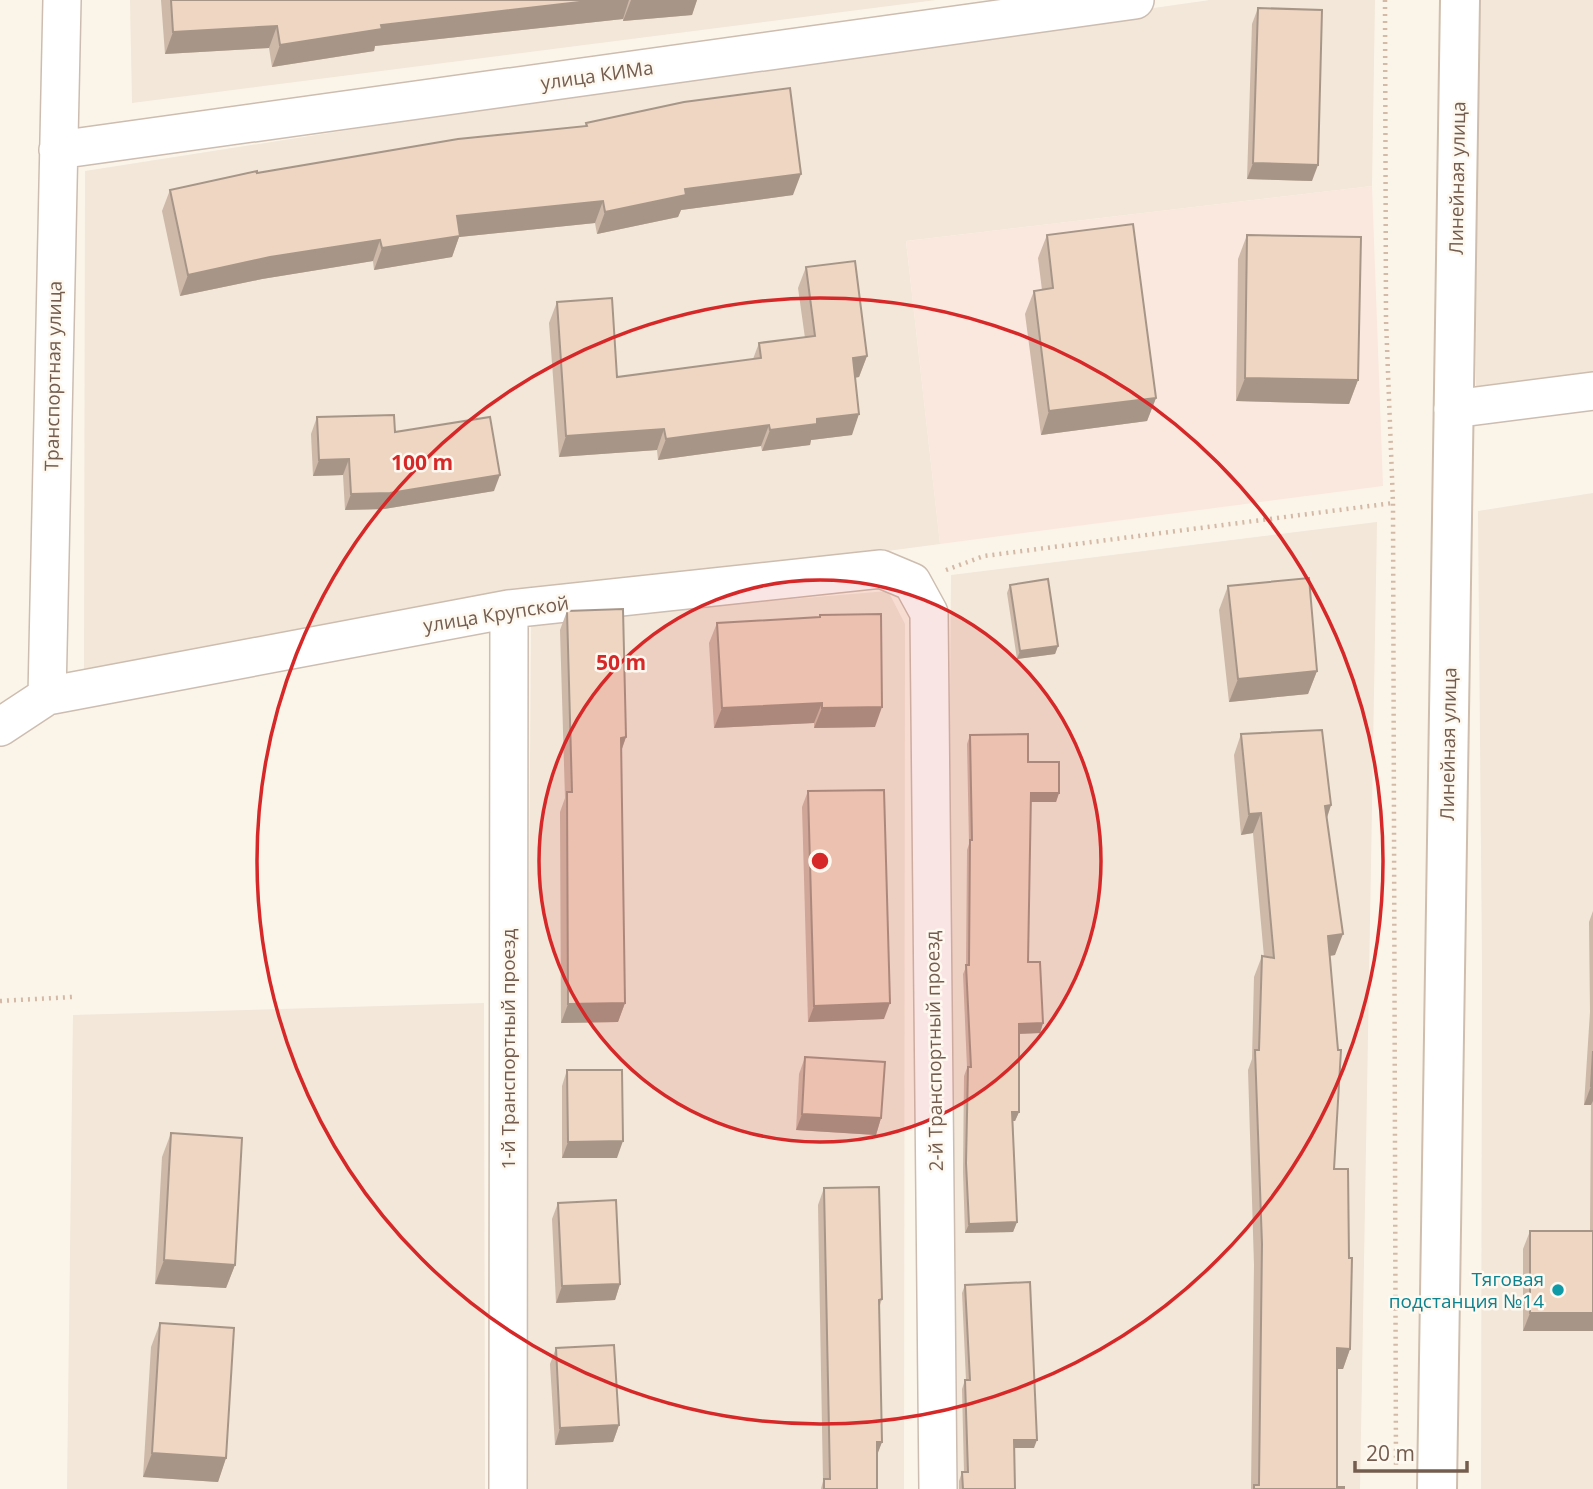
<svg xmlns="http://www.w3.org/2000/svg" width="1593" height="1489" viewBox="0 0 1593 1489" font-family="'Open Sans',sans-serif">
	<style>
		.residential { fill: #f2e7d8 }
		.commercial { fill: #fae8de }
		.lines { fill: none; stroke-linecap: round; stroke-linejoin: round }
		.street-casing { stroke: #cdbdb0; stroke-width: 40 }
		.secondary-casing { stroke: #cfbead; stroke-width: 42 }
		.path { stroke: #d4b9a6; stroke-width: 4.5; stroke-dasharray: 2 5; stroke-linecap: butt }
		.street { stroke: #fff; stroke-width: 37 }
		.secondary { stroke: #fff; stroke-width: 38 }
		.wall { fill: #ceb8a8 }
		.shaded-wall { fill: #a79688 }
		.building { fill: #efd6c3; stroke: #a79688; stroke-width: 2 }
		.ring { fill: none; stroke: #d62828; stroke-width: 3.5 }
		.culture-dot { fill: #0f9aa8; stroke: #fef9f0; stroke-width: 2.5 }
		.labels { text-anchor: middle; stroke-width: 5; stroke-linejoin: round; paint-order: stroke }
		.street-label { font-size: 19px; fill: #745d4e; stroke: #fef9f0 }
		.culture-label { font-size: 19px; fill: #0d838f; stroke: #fef9f0; text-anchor: end }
		.centre { fill: #d62828; stroke: #fef9f0; stroke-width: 3.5 }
		.ring-label { font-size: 21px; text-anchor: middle; font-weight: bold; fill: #d62828; stroke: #fef9f0; stroke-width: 5; stroke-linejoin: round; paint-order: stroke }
	</style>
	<rect width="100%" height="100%" fill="#fbf5e9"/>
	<!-- residential -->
	<path class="residential" d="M130 0H936L132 103Z
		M1210 0H1375L1372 186 906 241 940 544 424 612 84 669 85 171 886 46Z
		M1477 0H1593V377L1476 393Z
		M1593 493V1489H1481L1482 965 1478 511Z
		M1377 522 1360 1489H944L951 575Z
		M888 591 905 624 904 1489H525L531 621Z
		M484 1003 485 1489H67L73 1015Z"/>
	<!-- commercial -->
	<path class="commercial" d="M1372 186 1383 486 940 544 906 241Z"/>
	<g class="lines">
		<!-- street casing -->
		<g class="street-casing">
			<path id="street" d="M58 150 1135 0
				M1453 409 1593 391
				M47 696 509 609 881 569 912 582 929 613 938 1489
				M0 727 47 696 62 0
				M508 1489 509 609"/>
		</g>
		<!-- secondary casing -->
		<g class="secondary-casing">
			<path id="secondary" d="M1437 1489 1460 0"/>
		</g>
		<!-- path -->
		<path class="path" d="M1385 0 1386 320 1393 503 1396 1471
			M946 570 984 556 1393 503
			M0 1001 72 997"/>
		<!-- street -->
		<use href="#street" class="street"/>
		<!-- secondary -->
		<use href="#secondary" class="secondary"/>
	</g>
	<!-- wall -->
	<path class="wall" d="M161 0H697L692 15 623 21V19L375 46 374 51 272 67 269 48 165 54Z
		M1258 8 1312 181 1247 179 1252 24Z
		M586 123 793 195 681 210 678 217 597 234 595 223 459 237 452 257 374 270 373 261 262 279 180 296 162 211 170 190 257 173 585 127Z
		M1047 235 1156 398 1147 421 1041 435 1025 314 1034 291 1042 290 1038 258Z
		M1247 235 1358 380 1349 404 1236 401 1238 259Z
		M806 267 867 356 859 377 855 378 852 435 811 440 810 445 762 451 761 446 658 460 657 450 559 457 549 323 557 302 617 377 753 359 759 343 805 338 798 288Z
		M317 417 395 432 494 491 384 509 345 510 343 475 313 476 311 434Z
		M1010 585 1058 646 1055 654 1017 659 1007 593Z
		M1228 586 1317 671 1308 694 1229 702 1219 610Z
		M567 611 626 737 621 752 625 1003 618 1022 561 1023 560 812 565 798 560 630Z
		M820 615 875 727 814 728V723L714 728 709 643 717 623 819 617Z
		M1241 734 1331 805 1327 818 1335 955 1330 956 1334 1169 1349 1258 1350 1349 1343 1369H1337V1487L1344 1489H1251L1254 1265 1248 1070 1252 1059 1254 977 1262 956 1264 957 1253 833 1241 835 1234 755Z
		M970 735 1028 762 1059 793 1056 802H1031L1028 962 1043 1023 1040 1033 1019 1034V1112L1015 1121H1013L1017 1222 1013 1232 965 1233 963 1172 964 1076 967 1068 963 974 966 967 967 850 969 844 967 744Z
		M808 791 884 1019 808 1022 802 807Z
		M1593 911V1331H1523V1249L1530 1231H1590L1591 1105H1584L1590 1012 1589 922Z
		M805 1057 881 1118 876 1135 796 1130 799 1074Z
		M567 1070 617 1158H562V1086Z
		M171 1133 235 1265 226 1288 155 1284 162 1157Z
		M824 1188 882 1299 879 1308 882 1442 877 1454V1489H821L823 1481 818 1205Z
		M558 1203 620 1284 615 1300 556 1303 552 1219Z
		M965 1285 1034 1448H1014L1015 1489H959V1481L962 1472H964L962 1389 965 1380H966L962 1293Z
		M160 1323 226 1458 218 1482 143 1477 151 1347Z
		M556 1348 619 1425 613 1442 555 1445 550 1364Z"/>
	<!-- shaded-wall -->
	<path class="shaded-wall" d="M597 0H629L623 19 375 46 374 51 272 67 280 45 381 25Z
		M631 0H697L692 15 623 21Z
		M277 26 269 48 165 54 173 32Z
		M1253 163 1318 165 1312 181 1247 179Z
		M801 174 793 195 681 210 678 217 597 234 605 212 685 189Z
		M603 201 595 223 459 237 452 257 374 270 382 248 457 216Z
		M380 240 373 261 262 279 180 296 188 275 270 257Z
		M867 356 859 377 845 379 853 358Z
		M1245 378 1358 380 1349 404 1236 401Z
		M1156 398 1147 421 1041 435 1049 411Z
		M859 414 852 435 811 440 810 445 762 451 770 430 817 419Z
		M769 425 761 446 658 460 666 439Z
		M664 429 657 450 559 457 566 436Z
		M349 459 343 475 313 476 319 460Z
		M500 475 494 491 384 509 345 510 351 494Z
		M1058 646 1055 654 1017 659 1020 651Z
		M1317 671 1308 694 1229 702 1238 679Z
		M822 703 814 723 714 728 722 708Z
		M882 707 875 727 814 728 822 708Z
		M626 737 619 757 621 738Z
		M1031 793H1059L1056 802H1027Z
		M1331 805 1324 826 1325 806Z
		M1261 813 1253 833 1241 835 1249 814Z
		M1343 934 1335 955 1321 957 1328 936Z
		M625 1003 618 1022 561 1023 568 1004Z
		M890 1003 884 1019 808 1022 814 1006Z
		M1043 1023 1040 1033 1015 1034 1019 1024Z
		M1591 1086H1593V1101L1591 1105H1584Z
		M1012 1112H1019L1015 1121H1009Z
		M802 1114 881 1118 876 1135 796 1130Z
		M623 1141 617 1158H562L568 1142Z
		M1017 1222 1013 1232 965 1233 969 1224Z
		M164 1260 235 1265 226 1288 155 1284Z
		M620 1284 615 1300 556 1303 562 1286Z
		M1530 1313H1593V1331H1523Z
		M1337 1348 1350 1349 1343 1369H1330Z
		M619 1425 613 1442 555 1445 560 1428Z
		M1014 1440H1037L1034 1448H1011Z
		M877 1442H882L876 1458Z
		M152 1453 226 1458 218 1482 143 1477Z"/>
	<!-- building -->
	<path class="building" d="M171 0H597L381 25 382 29 280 45 277 26 173 32Z
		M1258 8 1322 10 1318 165 1253 163Z
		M790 88 801 174 685 189 686 195 605 212 603 201 457 216 460 236 382 248 380 240 270 257 188 275 170 190 257 171V173L458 139 587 126 586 123 684 102Z
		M1133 224 1156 398 1049 411 1034 291 1053 288 1047 235Z
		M1247 235 1361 237 1358 380 1245 378Z
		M855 261 867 356 853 358 859 414 817 419V424L770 430 769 425 666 439 664 429 566 436 557 302 612 298 617 377 761 358 759 343 815 336 806 267Z
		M394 415 395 432 490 417 500 475 390 493 351 494 349 459 319 460 317 417Z
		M1309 578 1317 671 1238 679 1228 586Z
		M1048 579 1058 646 1020 651 1010 585Z
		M623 609 626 737 621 738 625 1003 568 1004 567 792H572L567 611Z
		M881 614 882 707 822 708V703L722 708 717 623 820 617V615Z
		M1322 730 1331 805 1325 806 1343 934 1328 936 1338 1050H1341L1334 1169H1348L1349 1258H1352L1350 1349 1337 1348V1487H1344V1489H1254V1485H1259L1262 1244 1255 1050H1259L1262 956 1274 958 1261 813 1249 814 1241 734Z
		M1028 734V762H1059V793H1031L1028 962H1040L1043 1023 1019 1024V1112H1012L1017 1222 969 1224 966 1163 968 1067H971L966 965H969L970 840H972L970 735Z
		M884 790 890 1003 814 1006 808 791Z
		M1593 1051V1086H1591Z
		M805 1057 885 1062 881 1118 802 1114Z
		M567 1070H622L623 1141 568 1142Z
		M171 1133 242 1138 235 1265 164 1260Z
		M879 1187 882 1299 879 1300 882 1442H877V1489H824V1479H830L824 1188Z
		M616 1200 620 1284 562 1286 558 1203Z
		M1530 1231H1593V1313H1530Z
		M1030 1282 1037 1440H1014L1015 1489H963L962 1472H968L965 1380H970L965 1285Z
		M160 1323 234 1328 226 1458 152 1453Z
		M614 1345 619 1425 560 1428 556 1348Z"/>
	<!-- distance rings -->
	<circle cx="820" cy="861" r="281" fill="#d62828" fill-opacity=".12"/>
	<g class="ring">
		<circle cx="820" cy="861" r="281"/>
		<circle cx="820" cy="861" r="563"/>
	</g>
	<!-- markers -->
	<circle class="culture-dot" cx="1558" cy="1290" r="7"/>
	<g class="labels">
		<!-- street labels -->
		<g class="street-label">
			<text transform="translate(597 75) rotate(-8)" y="7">улица КИМа</text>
			<text transform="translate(1457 178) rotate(-89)" y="7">Линейная улица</text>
			<text transform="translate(53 376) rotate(-89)" y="7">Транспортная улица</text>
			<text transform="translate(496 614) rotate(-9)" y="7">улица Крупской</text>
			<text transform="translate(1448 744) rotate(-89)" y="7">Линейная улица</text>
			<text transform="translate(508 1049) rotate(-90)" y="7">1-й Транспортный проезд</text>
			<text transform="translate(934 1051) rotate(-91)" y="7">2-й Транспортный проезд</text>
		</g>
		<!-- culture labels -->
		<g class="culture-label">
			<text x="1544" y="1286">Тяговая<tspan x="1544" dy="22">подстанция №14</tspan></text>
		</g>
	</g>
	<circle cx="820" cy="861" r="10" class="centre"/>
	<g class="ring-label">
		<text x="422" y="470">100 m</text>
		<text x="621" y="670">50 m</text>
	</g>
	<!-- scale -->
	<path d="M1355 1461v10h112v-10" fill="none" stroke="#745d4e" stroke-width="3.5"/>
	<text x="1366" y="1461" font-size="21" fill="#745d4e" stroke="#fef9f0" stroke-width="5" paint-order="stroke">20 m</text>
</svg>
